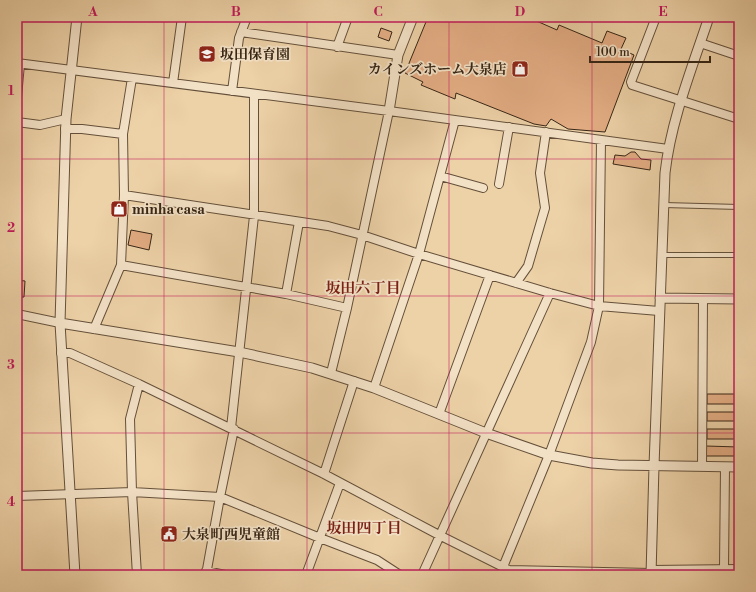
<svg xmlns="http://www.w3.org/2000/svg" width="756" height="592" viewBox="0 0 756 592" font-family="'Libre Bodoni','Noto Serif JP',serif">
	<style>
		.building { fill: #e3ac83; stroke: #362515 }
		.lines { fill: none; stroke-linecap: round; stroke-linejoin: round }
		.service-casing { stroke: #64503a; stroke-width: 6 }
		.minor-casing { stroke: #64503a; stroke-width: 10 }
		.tertiary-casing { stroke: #64503a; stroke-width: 11 }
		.service { stroke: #f3e1c6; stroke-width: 4 }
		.minor { stroke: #f3e1c6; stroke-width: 8 }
		.tertiary { stroke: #f3e1c6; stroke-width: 9 }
		.grid { fill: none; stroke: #c2185b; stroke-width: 1; stroke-opacity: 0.55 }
		.labels { text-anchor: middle; stroke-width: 3.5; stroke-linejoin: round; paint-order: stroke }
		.poi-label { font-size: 14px; font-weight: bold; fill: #362515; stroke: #f3e1c6; text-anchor: start }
		.neighbourhood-label { font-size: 15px; font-weight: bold; fill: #7a1f14; stroke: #f3e1c6 }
		.neatline { fill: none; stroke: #c2185b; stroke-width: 1.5 }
		.grid-label { font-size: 13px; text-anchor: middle; font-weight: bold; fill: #c2185b }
	</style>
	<rect width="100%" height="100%" fill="#edd1a7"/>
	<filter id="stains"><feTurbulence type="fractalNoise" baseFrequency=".005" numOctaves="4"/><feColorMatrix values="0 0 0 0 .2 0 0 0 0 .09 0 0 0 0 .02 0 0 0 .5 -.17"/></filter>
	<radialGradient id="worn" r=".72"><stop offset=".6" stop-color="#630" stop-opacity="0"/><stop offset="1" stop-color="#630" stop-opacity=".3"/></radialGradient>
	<!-- building -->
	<path class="building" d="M428 17H532V19L557 30 559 25 602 43 607 31 626 38 621 49 634 55 605 132 568 129 551 119 546 126 534 124 456 93 455 99 421 85 423 82 405 73Z
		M381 28 392 32 389 41 378 37Z
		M631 152H635L641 159 651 160 650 170 613 164 615 155 625 156Z
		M131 230 152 234 149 250 128 245Z
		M17 280 25 281 24 297H17Z
		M707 394H739V404H707Z
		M707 412H739V421H707Z
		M707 429H739V439H707Z
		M706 446 739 447V456H706Z"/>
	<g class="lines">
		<!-- service casing -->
		<g class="service-casing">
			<path id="service" d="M664 205 739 207
				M662 255H739"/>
		</g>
		<!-- minor casing -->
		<g class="minor-casing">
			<path id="minor" d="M656 17 631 82 632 85 739 119
				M241 32 398 55
				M700 43 739 56
				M337 47 348 17
				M17 63 389 111 668 149
				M173 83 182 17
				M232 91 239 38 247 17
				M17 97 20 64
				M17 122 40 125 66 119
				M65 129H82L123 134
				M440 176 483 188
				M499 184 509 127
				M124 195 328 226 362 235 419 254 550 293 599 306 659 311
				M121 265 286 294 347 308
				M516 283 528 266 545 208 540 173 546 132
				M286 294 299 222
				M17 314 60 323
				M94 329 121 265 124 195 123 134 132 78
				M61 353H70L139 384 324 474 439 535 509 570 651 573
				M331 373 347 308 389 111
				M374 388 419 254 455 120
				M439 414 490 275
				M231 428 254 216V94
				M702 466 703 299
				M324 474 354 381
				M17 496 132 492 220 497 320 538 377 560 400 575
				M724 569 725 467
				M651 570 739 569
				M206 571 225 575
				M137 575 132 492 130 419 139 384
				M206 575 220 497 234 429
				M306 575 340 483
				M422 575 550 293
				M502 575 503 567 549 455 591 342 599 306 601 140"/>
		</g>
		<!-- tertiary casing -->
		<g class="tertiary-casing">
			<path id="tertiary" d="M389 111 398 55 413 17
				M660 298 739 299
				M60 323 239 352 312 368 374 388 486 433 549 455 592 463 618 465 739 467
				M75 575 60 323 66 119 77 17
				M651 575 654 466 665 173C671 120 692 68 709 17"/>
		</g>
		<!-- service -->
		<use href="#service" class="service"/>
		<!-- minor -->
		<use href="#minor" class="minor"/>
		<!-- tertiary -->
		<use href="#tertiary" class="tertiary"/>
	</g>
	<!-- grid -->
	<path class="grid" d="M164 17V575M307 17V575M449 17V575M592 17V575M17 159H739M17 296H739M17 433H739"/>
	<!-- icons -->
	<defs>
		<g id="school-square" transform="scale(0.9)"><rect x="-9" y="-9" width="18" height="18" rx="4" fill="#8f2418" stroke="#f3e1c6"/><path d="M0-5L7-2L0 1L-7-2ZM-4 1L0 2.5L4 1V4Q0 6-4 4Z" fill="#fff"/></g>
		<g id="shop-square" transform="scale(0.9)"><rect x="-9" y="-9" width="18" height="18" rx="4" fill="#8f2418" stroke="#f3e1c6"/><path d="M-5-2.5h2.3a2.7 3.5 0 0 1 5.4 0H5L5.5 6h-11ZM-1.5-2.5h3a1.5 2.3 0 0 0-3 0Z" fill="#fff"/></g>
		<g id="civic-square" transform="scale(0.9)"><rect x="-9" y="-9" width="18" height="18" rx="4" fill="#8f2418" stroke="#f3e1c6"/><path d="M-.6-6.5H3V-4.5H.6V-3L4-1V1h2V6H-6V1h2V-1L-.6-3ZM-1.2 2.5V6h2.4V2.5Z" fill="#fff"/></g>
	</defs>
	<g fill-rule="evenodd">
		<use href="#school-square" x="207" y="54"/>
		<use href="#shop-square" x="520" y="69"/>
		<use href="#shop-square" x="119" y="209"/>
		<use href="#civic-square" x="169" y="534"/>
	</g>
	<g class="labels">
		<!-- poi labels -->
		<g class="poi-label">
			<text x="220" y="59">坂田保育園</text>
			<text x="507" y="74" text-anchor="end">カインズホーム大泉店</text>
			<text x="132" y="214">minha casa</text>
			<text x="182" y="539">大泉町西児童館</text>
		</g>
		<!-- neighbourhood labels -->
		<g class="neighbourhood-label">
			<text x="363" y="293">坂田六丁目</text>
			<text x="364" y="533">坂田四丁目</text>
		</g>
	</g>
	<!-- margin -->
	<rect width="756" height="592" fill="none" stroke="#edd1a7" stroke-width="44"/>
	<!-- scale -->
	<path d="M590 56v6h120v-6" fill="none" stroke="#362515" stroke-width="2"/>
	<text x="596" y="56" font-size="12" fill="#362515" stroke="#f3e1c6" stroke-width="3" paint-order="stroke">100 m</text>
	<rect x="22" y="22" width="712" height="548" class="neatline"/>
	<g class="grid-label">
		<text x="93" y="16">A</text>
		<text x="236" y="16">B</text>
		<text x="378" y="16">C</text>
		<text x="520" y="16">D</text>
		<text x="663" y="16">E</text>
		<text x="11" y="95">1</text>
		<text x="11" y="232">2</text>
		<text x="11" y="369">3</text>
		<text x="11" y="506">4</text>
	</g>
	<rect width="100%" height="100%" filter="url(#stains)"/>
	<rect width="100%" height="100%" fill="url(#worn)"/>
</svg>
